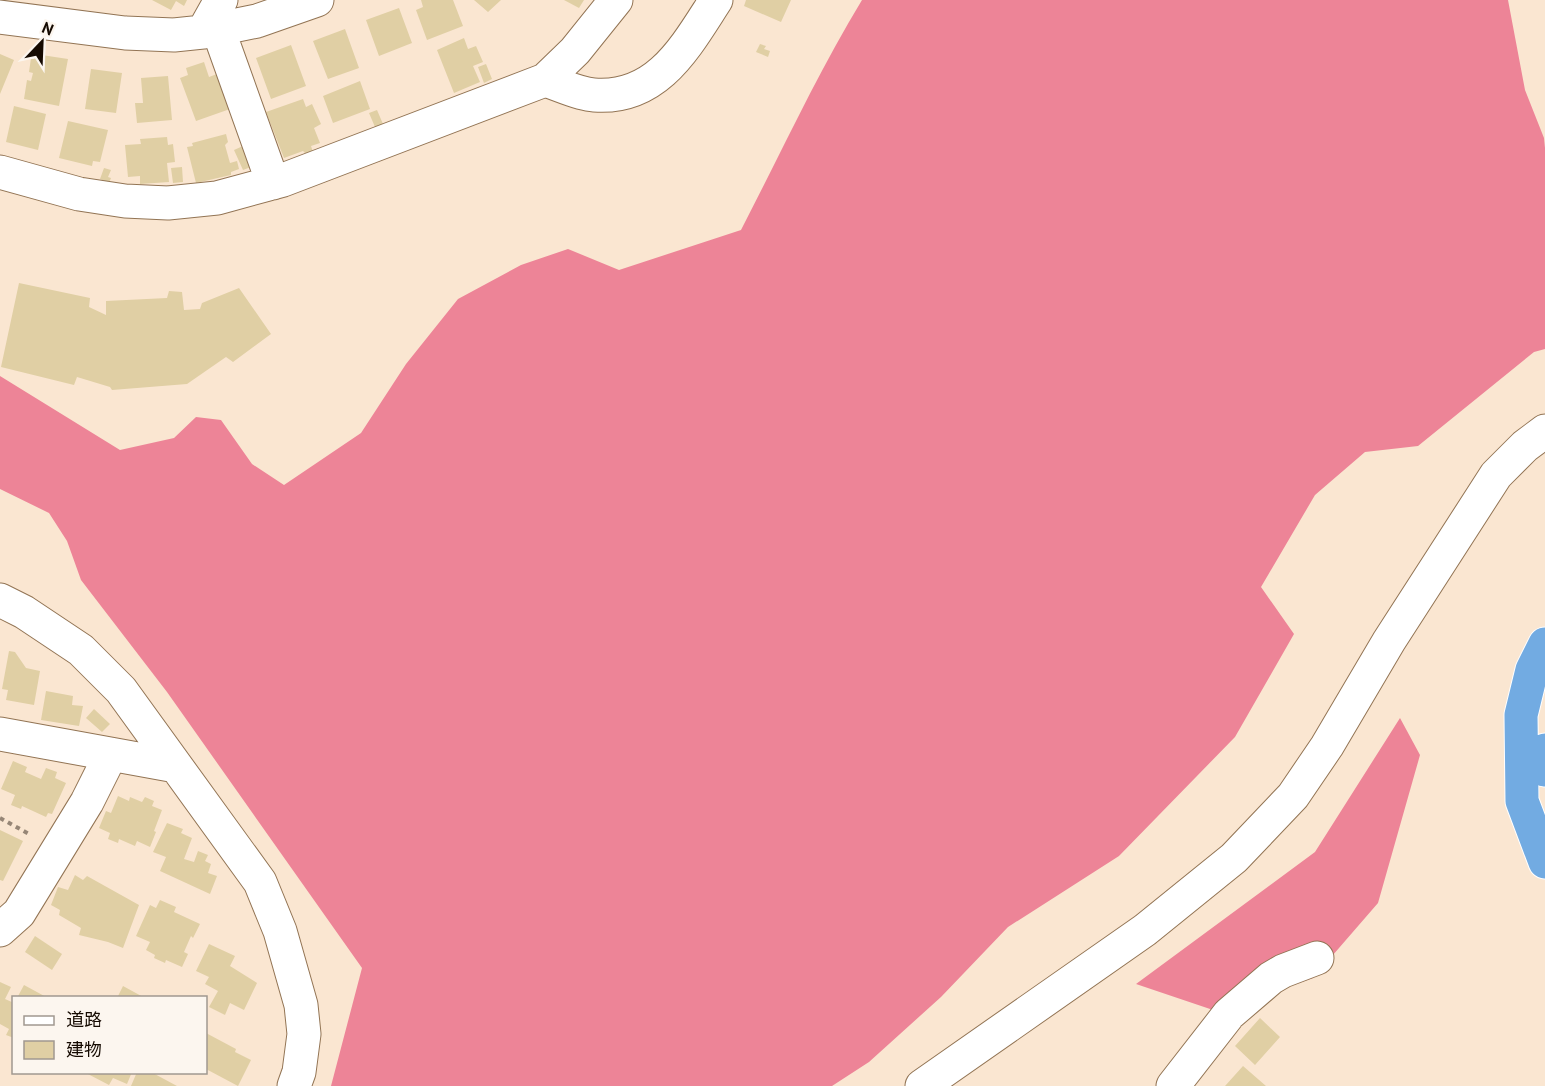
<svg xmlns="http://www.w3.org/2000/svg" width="1545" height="1086" viewBox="0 0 1545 1086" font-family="'PT Sans','Noto Sans JP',sans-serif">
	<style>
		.forest { fill: #ed8497 }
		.building { fill: #e0cfa4 }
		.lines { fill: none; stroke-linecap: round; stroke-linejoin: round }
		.minor-casing { stroke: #927454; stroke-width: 35 }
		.highway-casing { stroke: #fff; stroke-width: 35 }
		.path { stroke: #968676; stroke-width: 4; stroke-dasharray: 4.5 4.5; stroke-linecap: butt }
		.minor { stroke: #fff; stroke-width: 33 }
		.highway { stroke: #72abe2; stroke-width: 33 }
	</style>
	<rect width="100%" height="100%" fill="#fae6d1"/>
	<!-- forest -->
	<path class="forest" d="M862 0H1508L1525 90 1544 138 1545 148V349L1534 352 1418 446 1365 452 1315 495 1261 587 1294 634 1235 737 1119 856 1008 927 941 997 869 1062 832 1086H331L362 968 167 692 81 580 67 541 49 513 0 489V376L120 450 174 438 196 417 221 420 252 464 284 485 361 433 406 364 458 299 521 265 568 249 619 270 741 230C781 153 817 74 862 0Z
		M1400 718 1420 755 1378 903 1313 978 1216 1011 1136 984 1315 852Z"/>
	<!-- building -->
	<path class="building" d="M152 0H187L184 6 176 1 171 10Z
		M421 0H453L463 26 427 40 416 10 423 7Z
		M474 0H501L488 12Z
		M564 0H584L579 8Z
		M746 0H791L781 22 744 6Z
		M399 8 412 43 379 56 366 20Z
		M345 29 359 68 328 79 313 41Z
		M464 38 468 49 476 46 483 62 473 66 480 82 454 93 437 50Z
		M760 44 766 46 764 49 770 51 768 57 756 52Z
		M291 45 306 86 271 99 256 58Z
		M0 54 14 60 0 94Z
		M35 54 68 59 59 106 24 99 27 80 31 81 33 73 29 72 31 58 34 59Z
		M204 62 209 77 217 74 230 109 196 121 180 78 188 75 186 68Z
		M486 64 492 79 484 83 478 67Z
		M91 69 122 73 116 113 85 109Z
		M168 76 172 120 137 123 135 103H143L141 78Z
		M360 81 370 109 333 123 323 96Z
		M303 99 306 107 312 104 321 124 314 128 320 143 311 146 313 152 306 154 303 151 284 158 266 112Z
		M14 106 46 114 38 150 6 142Z
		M377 110 383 124 375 127 369 113Z
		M68 121 108 130 100 162 93 161 92 166 59 158Z
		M226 134 228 142 225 145 230 163 237 161 239 169 231 172V175L196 183 187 147 193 146 192 143Z
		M167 137 168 145 173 144 175 162 167 163 169 182 140 184V176L128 177 125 145 141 144 140 139Z
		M243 146 251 167 243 170 234 150Z
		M182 167 183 182 173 183 171 168Z
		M104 168 111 170 108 177 111 178 109 183 100 179Z
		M19 283 90 298 89 307 106 315V301L167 298 169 291 182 292 184 310 200 309 202 303 239 288 271 334 233 362 226 357 187 384 112 390 110 387 77 377 74 385 1 367Z
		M9 651 15 652 26 668 40 671 34 705 6 700 8 690 2 689Z
		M46 691 73 696 72 705 83 706 79 726 41 720Z
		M94 709 110 724 102 732 86 718Z
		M13 761 27 767 25 772 41 779 46 768 57 772 55 778 66 783 52 814 48 813 46 817 22 806 21 809 11 805 15 795 1 789Z
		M118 796 129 801 130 797 142 802 145 797 154 801 152 806 162 810 154 831 156 832 150 847 137 841 135 846 119 839 118 843 108 839 110 833 99 828 106 811 111 813Z
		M167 823 183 829 181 833 192 838 184 859 194 862 198 851 208 855 205 861 211 864 208 873 217 876 210 894 160 871 166 857 153 852Z
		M0 830 23 841 3 881 0 880Z
		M75 875 83 880 87 876 139 905 123 948 108 942 79 935 81 928 59 915 60 910 51 905 58 887 68 890Z
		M160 900 176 907 174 912 200 924 193 938 191 936 184 952 188 954 182 967 166 960 165 963 154 958 155 955 146 950 150 942 136 936 150 905 156 908Z
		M35 936 62 954 52 970 25 952Z
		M209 944 235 956 230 966 257 983 244 1010 230 1003 225 1015 209 1007 218 991 205 984 209 977 196 971Z
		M0 982 11 987 5 999 14 1003V1038L6 1035 9 1029 0 1024Z
		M24 985 48 998H17Z
		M123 986 145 998H117Z
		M1260 1018 1280 1037 1255 1065 1235 1046Z
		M206 1033 236 1049 235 1052 251 1060 238 1086 206 1069Z
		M1243 1066 1266 1086H1225Z
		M84 1072H132L127 1084 113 1078 109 1085Z
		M137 1072H151L177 1086H131Z"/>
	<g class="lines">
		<!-- minor casing -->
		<g class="minor-casing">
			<path id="minor" d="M0 17 125 33 174 35 203 32 257 21 317 0
				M218 29 273 183
				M203 32 221 0
				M545 80C561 85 578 94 594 95 658 100 686 46 716 0
				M0 172 79 194 125 201 168 203 217 198 283 180 545 80 575 51 616 0
				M0 600 24 612 81 650 121 690 260 882 280 931 301 1005 304 1034 299 1072 294 1086
				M0 734 176 766
				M0 930 19 913 87 802 105 766 109 754
				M922 1086 1145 930 1234 858 1293 796 1327 746 1389 641 1496 475 1525 446 1545 431
				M1173 1086 1229 1014 1271 978 1283 971 1317 958"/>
		</g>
		<!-- highway casing -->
		<g class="highway-casing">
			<path id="highway" d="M1545 644 1532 670 1521 715 1522 801 1545 862
				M1545 750 1543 762 1545 770"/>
		</g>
		<!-- path -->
		<path class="path" d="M0 818 31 835"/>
		<!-- minor -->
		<use href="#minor" class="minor"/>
		<!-- highway -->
		<use href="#highway" class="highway"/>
	</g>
	<!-- legend -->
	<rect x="12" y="996" width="195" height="78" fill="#fcf6ef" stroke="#a09890" stroke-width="1.5"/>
	<rect x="24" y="1016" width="30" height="9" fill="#ffffff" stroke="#a09890" stroke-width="1.5"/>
	<text x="66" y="1026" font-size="18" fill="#150a01">道路</text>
	<rect x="24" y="1041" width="30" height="18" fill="#e0cfa4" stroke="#a09890" stroke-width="1.5"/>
	<text x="66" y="1056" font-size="18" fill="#150a01">建物</text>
	<!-- north arrow -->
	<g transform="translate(42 42) rotate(23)" stroke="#fcf6ef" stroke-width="4.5" paint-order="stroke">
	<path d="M0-4.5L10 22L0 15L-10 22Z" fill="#150a01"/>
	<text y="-9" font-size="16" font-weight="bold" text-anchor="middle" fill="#150a01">N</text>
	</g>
</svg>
